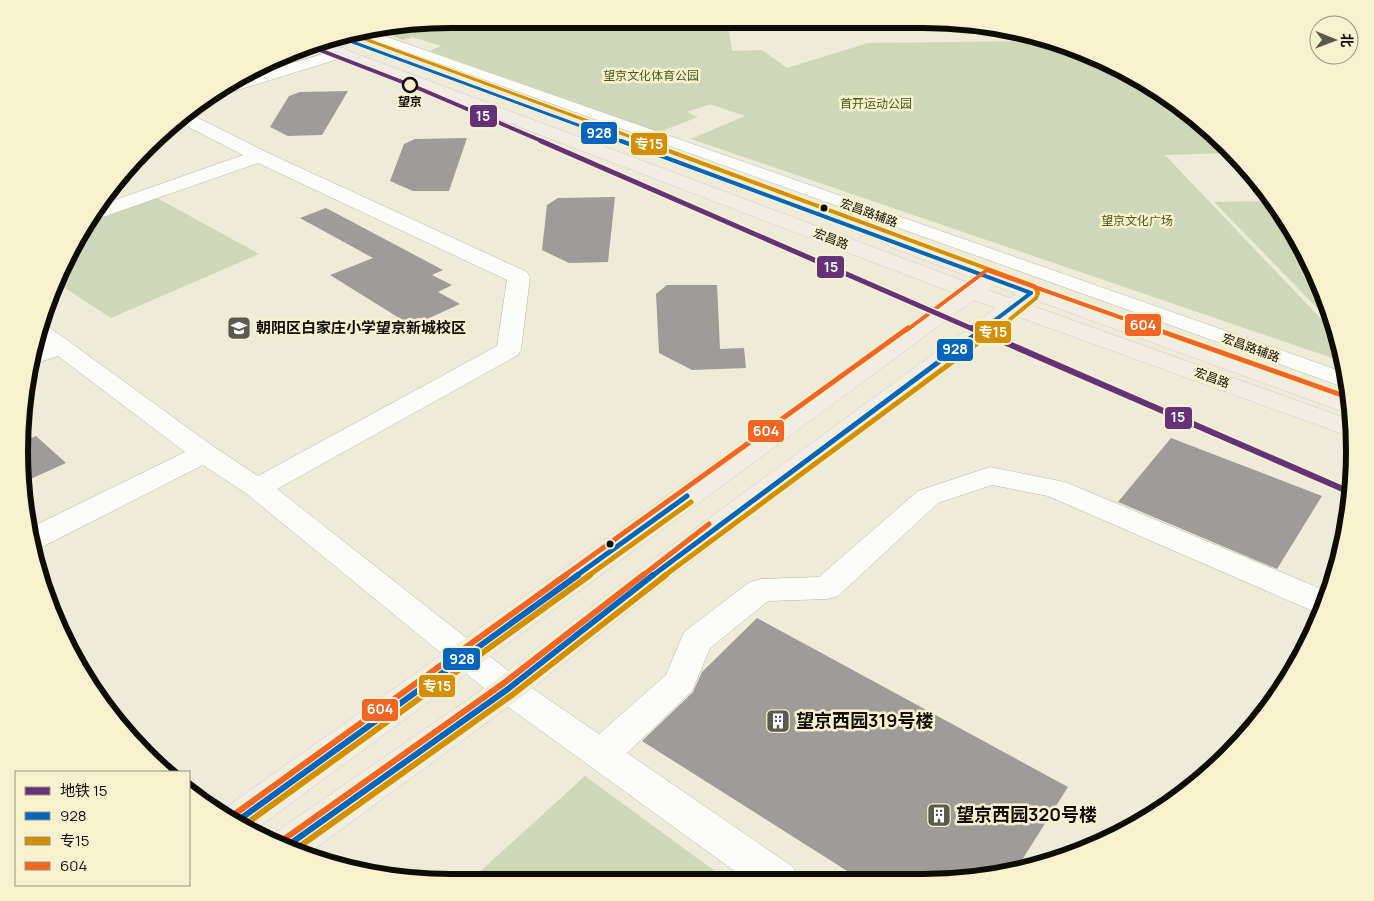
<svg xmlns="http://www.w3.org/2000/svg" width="1374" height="901" viewBox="0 0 1374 901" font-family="Manrope,'Noto Sans SC',sans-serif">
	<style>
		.green { fill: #ced7b8 }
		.building { fill: #9e9b98 }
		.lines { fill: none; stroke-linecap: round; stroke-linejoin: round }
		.minor-casing { stroke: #bbb9aa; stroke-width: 1 }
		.major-casing { stroke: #cdccc3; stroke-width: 1 }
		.minor { fill: #fcfcf9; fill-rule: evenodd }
		.major { fill: #f1ede5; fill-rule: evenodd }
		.bus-1-far3-casing { stroke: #f7f1cf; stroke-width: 5 }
		.bus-1-far2-casing { stroke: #f7f1cf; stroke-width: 7 }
		.bus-1-far1-casing { stroke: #f7f1cf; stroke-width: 9 }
		.bus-1-casing { stroke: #f7f1cf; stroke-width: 10 }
		.bus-2-far3-casing { stroke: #f7f1cf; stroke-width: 5 }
		.bus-2-far2-casing { stroke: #f7f1cf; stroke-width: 7 }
		.bus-2-far1-casing { stroke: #f7f1cf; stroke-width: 9 }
		.bus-2-casing { stroke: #f7f1cf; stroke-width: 10 }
		.bus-3-far2-casing { stroke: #f7f1cf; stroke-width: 7 }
		.bus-3-far1-casing { stroke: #f7f1cf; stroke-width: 9 }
		.bus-3-casing { stroke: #f7f1cf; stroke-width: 10 }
		.bus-1-far3 { stroke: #0065bd; stroke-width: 3 }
		.bus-1-far2 { stroke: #0065bd; stroke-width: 4 }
		.bus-1-far1 { stroke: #0065bd; stroke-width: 5 }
		.bus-1 { stroke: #0065bd; stroke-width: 6 }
		.bus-2-far3 { stroke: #d48f00; stroke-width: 3 }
		.bus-2-far2 { stroke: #d48f00; stroke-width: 4 }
		.bus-2-far1 { stroke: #d48f00; stroke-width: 5 }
		.bus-2 { stroke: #d48f00; stroke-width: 6 }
		.bus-3-far2 { stroke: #f26522; stroke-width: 4 }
		.bus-3-far1 { stroke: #f26522; stroke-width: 5 }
		.bus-3 { stroke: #f26522; stroke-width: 6 }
		.metro-1-far2-casing { stroke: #f7f1cf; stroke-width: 5.5 }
		.metro-1-far1-casing { stroke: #f7f1cf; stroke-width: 8 }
		.metro-1-casing { stroke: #f7f1cf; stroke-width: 10 }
		.metro-1-far2 { stroke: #653279; stroke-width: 4 }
		.metro-1-far1 { stroke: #653279; stroke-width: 5 }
		.metro-1 { stroke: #653279; stroke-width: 6 }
		.stop-dot { fill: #f7f1cf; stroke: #0e0c03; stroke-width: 2.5 }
		.bus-dot { fill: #0e0c03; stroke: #f7f1cf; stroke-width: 2 }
		.labels { text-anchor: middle; stroke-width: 5; stroke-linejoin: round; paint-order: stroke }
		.far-park-label { font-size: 12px; fill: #445e1b; stroke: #f7f1cf }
		.far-stop-label { font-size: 12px; font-weight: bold; fill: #0e0c03; stroke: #f7f1cf }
		.far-street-label { font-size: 12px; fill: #0e0c03; stroke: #f7f1cf }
		.poi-label { font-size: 15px; font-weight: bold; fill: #0e0c03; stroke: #f7f1cf; text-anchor: start }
		.near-poi-label { font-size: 18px; font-weight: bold; fill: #0e0c03; stroke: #f7f1cf; text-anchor: start }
		.rim { fill: none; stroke: #0e0c03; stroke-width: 6 }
		.line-badge { stroke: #f7f1cf; stroke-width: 2 }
		.badge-label { font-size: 14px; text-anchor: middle; font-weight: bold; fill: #fff }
	</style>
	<rect width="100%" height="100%" fill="#eeebd8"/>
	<!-- green -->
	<path class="green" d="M451 19 616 20V25H728L732 51 762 50 787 68 868 43 1040 41 1114 63 1208 126 1233 153 1165 155 1341 340 1344 362 691 139 745 116 710 104 687 112 698 117 659 132 430 51 441 46 413 37 403 40 379 31Z
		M157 198 259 254 111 318 54 281 88 223Z
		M1274 201 1311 260 1336 327 1214 202Z
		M585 776 727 880 472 879Z"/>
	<!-- building -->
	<path class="building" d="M348 91 322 135 288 136 270 127 289 96 300 92Z
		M467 138 449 191H413L390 181 404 144 415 139Z
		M615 197 608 262 569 263 542 250 547 205 558 198Z
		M326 208 443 270 432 275 452 285 438 292 460 304 412 326 330 275 373 258 300 218Z
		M667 285H717L720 349 744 348 746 368 692 370 659 353 656 294Z
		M36 436 66 463 26 481 22 442Z
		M1171 438 1322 496 1277 569 1118 502Z
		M757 618 1068 787 1015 871 951 881H863L642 741 693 692 702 672Z"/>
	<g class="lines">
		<!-- minor casing -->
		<g class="minor-casing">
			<path id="minor" d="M373 32 1346 373 1349 389 357 34Z
				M343 48 351 53 348 56 215 97H205L232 81Z
				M188 113 266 152 527 272 530 277 521 350 518 355 277 489 520 680 599 734 666 675 684 632 750 582 761 579 819 577 918 491 990 467 1065 482 1331 593 1321 614 1315 612 1048 496 992 485 938 503 838 596 827 599 768 601 710 648 692 691 627 753 793 867 799 880H747L496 698 247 494 203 465 42 547 32 550 30 528 185 452 58 356 33 364 37 348 43 345 38 342 42 325 49 327 214 447 258 476 497 346 507 280 258 163 100 218 90 219 98 206 243 155 179 122Z"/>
		</g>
		<!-- major casing -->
		<g class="major-casing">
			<path id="major" d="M320 40 969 283 975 279 890 247 886 243 890 239 897 237 904 239 1350 398 1352 415 1035 300 1030 305 1354 421V438L1016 316 681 569 520 698 309 853 270 841 273 834 496 680 659 555 996 308 974 300 252 832 221 812 222 810 954 293 305 45ZM993 285 1016 294 1010 298 988 290Z"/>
		</g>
		<!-- minor -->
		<use href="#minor" class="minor"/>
		<!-- major -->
		<use href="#major" class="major"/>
		<!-- bus-1-far3 casing -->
		<g class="bus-1-far3-casing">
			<path id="bus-1-far3" d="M339 37 624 142"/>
		</g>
		<!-- bus-1-far2 casing -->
		<g class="bus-1-far2-casing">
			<path id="bus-1-far2" d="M621 141 1031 293 982 330"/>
		</g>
		<!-- bus-1-far1 casing -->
		<g class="bus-1-far1-casing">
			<path id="bus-1-far1" d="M576 576 687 496
				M652 576 984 328"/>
		</g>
		<!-- bus-1 casing -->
		<g class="bus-1-casing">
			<path id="bus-1" d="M236 822 578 575
				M287 846 508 689 653 575"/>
		</g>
		<!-- bus-2-far3 casing -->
		<g class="bus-2-far3-casing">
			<path id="bus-2-far3" d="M354 35 645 142"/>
		</g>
		<!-- bus-2-far2 casing -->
		<g class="bus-2-far2-casing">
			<path id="bus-2-far2" d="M642 141 1034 286 1038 293 1036 298 997 330"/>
		</g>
		<!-- bus-2-far1 casing -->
		<g class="bus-2-far1-casing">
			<path id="bus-2-far1" d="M588 576 691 502
				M664 576 998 328"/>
		</g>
		<!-- bus-2 casing -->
		<g class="bus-2-casing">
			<path id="bus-2" d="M243 826 590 575
				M296 849 512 695 666 575"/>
		</g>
		<!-- bus-3-far2 casing -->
		<g class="bus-3-far2-casing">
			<path id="bus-3-far2" d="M907 330 987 270 1156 330"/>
		</g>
		<!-- bus-3-far1 casing -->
		<g class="bus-3-far1-casing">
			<path id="bus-3-far1" d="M1152 328 1350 398
				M564 576 908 328
				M642 576 709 524"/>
		</g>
		<!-- bus-3 casing -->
		<g class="bus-3-casing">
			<path id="bus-3" d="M232 816 566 575
				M283 840 504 683 643 575"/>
		</g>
		<!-- bus-1-far3 -->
		<use href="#bus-1-far3" class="bus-1-far3"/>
		<!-- bus-1-far2 -->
		<use href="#bus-1-far2" class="bus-1-far2"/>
		<!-- bus-1-far1 -->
		<use href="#bus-1-far1" class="bus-1-far1"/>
		<!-- bus-1 -->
		<use href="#bus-1" class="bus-1"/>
		<!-- bus-2-far3 -->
		<use href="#bus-2-far3" class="bus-2-far3"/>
		<!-- bus-2-far2 -->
		<use href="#bus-2-far2" class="bus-2-far2"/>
		<!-- bus-2-far1 -->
		<use href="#bus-2-far1" class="bus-2-far1"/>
		<!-- bus-2 -->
		<use href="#bus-2" class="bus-2"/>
		<!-- bus-3-far2 -->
		<use href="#bus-3-far2" class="bus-3-far2"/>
		<!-- bus-3-far1 -->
		<use href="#bus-3-far1" class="bus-3-far1"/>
		<!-- bus-3 -->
		<use href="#bus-3" class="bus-3"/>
		<!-- metro-1-far2 casing -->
		<g class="metro-1-far2-casing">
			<path id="metro-1-far2" d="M310 43 312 47 418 88 544 142"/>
		</g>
		<!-- metro-1-far1 casing -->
		<g class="metro-1-far1-casing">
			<path id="metro-1-far1" d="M541 141 975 330"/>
		</g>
		<!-- metro-1 casing -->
		<g class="metro-1-casing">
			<path id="metro-1" d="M972 328 1352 493"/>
		</g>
		<!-- metro-1-far2 -->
		<use href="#metro-1-far2" class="metro-1-far2"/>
		<!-- metro-1-far1 -->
		<use href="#metro-1-far1" class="metro-1-far1"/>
		<!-- metro-1 -->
		<use href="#metro-1" class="metro-1"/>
	</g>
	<!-- icons -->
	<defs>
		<g id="school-square" transform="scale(1.25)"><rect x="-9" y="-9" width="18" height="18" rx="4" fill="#5c5a4e" stroke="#f7f1cf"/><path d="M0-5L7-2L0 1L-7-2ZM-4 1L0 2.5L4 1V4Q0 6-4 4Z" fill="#fff"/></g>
		<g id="building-square" transform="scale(1.25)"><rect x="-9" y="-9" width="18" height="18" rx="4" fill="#5c5a4e" stroke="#f7f1cf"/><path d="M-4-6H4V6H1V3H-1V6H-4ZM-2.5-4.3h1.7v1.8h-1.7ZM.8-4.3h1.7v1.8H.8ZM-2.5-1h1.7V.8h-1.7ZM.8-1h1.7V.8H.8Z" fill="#fff"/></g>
	</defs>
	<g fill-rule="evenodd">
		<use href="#school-square" x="239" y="328"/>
		<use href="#building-square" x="778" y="721"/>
		<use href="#building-square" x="939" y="815"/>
	</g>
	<!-- markers -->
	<circle class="stop-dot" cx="410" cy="85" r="7"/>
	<g class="bus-dot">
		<circle cx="824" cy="208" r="4.5"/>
		<circle cx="610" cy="544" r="4.5"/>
	</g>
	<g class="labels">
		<!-- far-park labels -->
		<g class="far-park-label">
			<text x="651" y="80">望京文化体育公园</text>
			<text x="876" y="108">首开运动公园</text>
			<text x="1137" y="225">望京文化广场</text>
		</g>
		<!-- far-stop labels -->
		<g class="far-stop-label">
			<text x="410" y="106">望京</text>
		</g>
		<!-- far-street labels -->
		<g class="far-street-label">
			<text transform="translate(869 213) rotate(20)" y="4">宏昌路辅路</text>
			<text transform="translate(831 239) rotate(21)" y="4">宏昌路</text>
			<text transform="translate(1251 348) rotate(20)" y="4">宏昌路辅路</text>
			<text transform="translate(1212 378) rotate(20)" y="4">宏昌路</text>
		</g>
		<!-- poi labels -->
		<g class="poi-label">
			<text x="256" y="333">朝阳区白家庄小学望京新城校区</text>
		</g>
		<!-- near-poi labels -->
		<g class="near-poi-label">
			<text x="796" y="727">望京西园319号楼</text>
			<text x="956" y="821">望京西园320号楼</text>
		</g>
	</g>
	<!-- crop -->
	<path d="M0 0H1374V901H0ZM451 28H923A423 423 0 0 1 1346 451V451A423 423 0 0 1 923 874H451A423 423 0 0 1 28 451V451A423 423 0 0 1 451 28Z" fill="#f7f1cf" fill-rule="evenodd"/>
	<path class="rim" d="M451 28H923A423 423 0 0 1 1346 451V451A423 423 0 0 1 923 874H451A423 423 0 0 1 28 451V451A423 423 0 0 1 451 28Z"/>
	<g class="line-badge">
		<rect x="469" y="104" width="29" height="24" rx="5" fill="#653279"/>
		<rect x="580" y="121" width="38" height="24" rx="5" fill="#0065bd"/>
		<rect x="630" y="132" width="38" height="24" rx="5" fill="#d48f00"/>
		<rect x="816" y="255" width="29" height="24" rx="5" fill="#653279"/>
		<rect x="1124" y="313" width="38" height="24" rx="5" fill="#f26522"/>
		<rect x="974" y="320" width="38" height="24" rx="5" fill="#d48f00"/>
		<rect x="936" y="338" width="38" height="24" rx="5" fill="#0065bd"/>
		<rect x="1164" y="406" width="29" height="24" rx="5" fill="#653279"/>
		<rect x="747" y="419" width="38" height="24" rx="5" fill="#f26522"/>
		<rect x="442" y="647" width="39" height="24" rx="5" fill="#0065bd"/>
		<rect x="418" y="674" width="38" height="24" rx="5" fill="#d48f00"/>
		<rect x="361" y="698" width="38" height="24" rx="5" fill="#f26522"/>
	</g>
	<g class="badge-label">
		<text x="483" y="121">15</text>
		<text x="599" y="138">928</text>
		<text x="649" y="149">专15</text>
		<text x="831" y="272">15</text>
		<text x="1143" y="330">604</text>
		<text x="993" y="337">专15</text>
		<text x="955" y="354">928</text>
		<text x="1178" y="422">15</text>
		<text x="766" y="436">604</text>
		<text x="462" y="664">928</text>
		<text x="437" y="691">专15</text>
		<text x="380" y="714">604</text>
	</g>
	<!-- legend -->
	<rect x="15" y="771" width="175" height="115" fill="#f7f1cf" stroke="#9a957d"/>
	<rect x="25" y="787" width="25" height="8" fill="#653279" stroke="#9a957d"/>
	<text x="60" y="796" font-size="15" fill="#0e0c03">地铁 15</text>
	<rect x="25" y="812" width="25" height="8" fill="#0065bd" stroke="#9a957d"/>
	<text x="60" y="821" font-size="15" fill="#0e0c03">928</text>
	<rect x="25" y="837" width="25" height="8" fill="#d48f00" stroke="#9a957d"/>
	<text x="60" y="846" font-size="15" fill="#0e0c03">专15</text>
	<rect x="25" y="862" width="25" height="8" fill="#f26522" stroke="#9a957d"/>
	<text x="60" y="871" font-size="15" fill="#0e0c03">604</text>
	<!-- north arrow -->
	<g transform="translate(1334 40) rotate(91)"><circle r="24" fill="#f7f1cf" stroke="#9a957d"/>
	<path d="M0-4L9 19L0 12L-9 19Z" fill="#5c5a4e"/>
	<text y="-8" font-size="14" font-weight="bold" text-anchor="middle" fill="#0e0c03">北</text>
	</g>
</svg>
